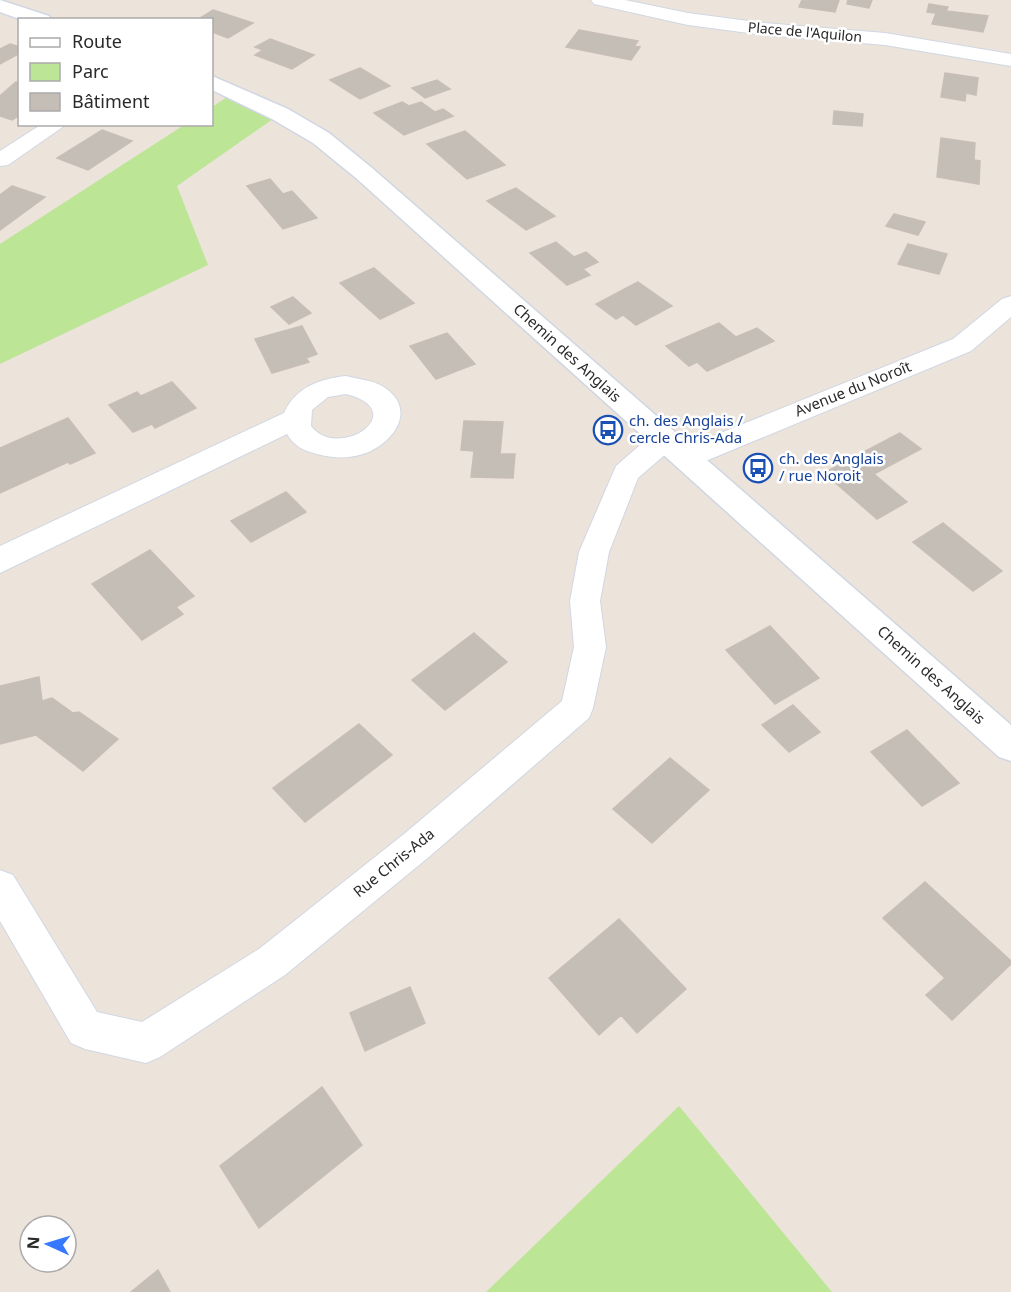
<svg xmlns="http://www.w3.org/2000/svg" width="1011" height="1292" viewBox="0 0 1011 1292" font-family="'Noto Sans',sans-serif">
	<style>
		.green { fill: #bce596 }
		.building { fill: #c4beb7; stroke: #c8beb5; stroke-width: 1.5 }
		.lines { fill: none; stroke-linecap: round; stroke-linejoin: round }
		.minor-casing { stroke: #d0d7e3; stroke-width: 2 }
		.tertiary-casing { stroke: #d0d7e3; stroke-width: 3 }
		.minor { fill: #fff; fill-rule: evenodd }
		.tertiary { fill: #fff; fill-rule: evenodd }
		.labels { text-anchor: middle; stroke-width: 5; stroke-linejoin: round; paint-order: stroke }
		.far-street-label { font-size: 14px; fill: #2a2a2a; stroke: #fff }
		.street-label { font-size: 15px; fill: #2a2a2a; stroke: #fff }
		.transit-label { font-size: 15px; fill: #164399; stroke: #fff; text-anchor: start }
	</style>
	<rect width="100%" height="100%" fill="#ece3db"/>
	<!-- green -->
	<path class="green" d="M233 93 280 114 177 186 208 265 0 364V244L184 125 212 124V107Z
		M679 1106 832 1292H486Z"/>
	<!-- building -->
	<path class="building" d="M802 0H839L835 12 799 7Z
		M848 0H872L869 8 847 4Z
		M929 4 948 7 946 11 988 16 983 32 932 24 936 13 927 12Z
		M213 10 253 23 228 38 212 32V20H197Z
		M579 30 638 41 634 46 640 47 631 60 566 47Z
		M270 39 314 55 292 69 255 55 263 50 255 47Z
		M10 44 20 47V53L0 64V49Z
		M360 68 390 86 360 99 330 80Z
		M945 73 978 78 976 95 966 93 965 101 941 97Z
		M437 80 450 89 425 98 412 88Z
		M16 82 20 84V115L12 120 0 116V96Z
		M402 102 409 106 421 102 435 112 443 109 453 116 404 135 374 113Z
		M834 111 863 114 862 126 833 124Z
		M102 130 132 141 88 170 57 158Z
		M465 131 505 165 467 179 427 144Z
		M941 138 975 143 974 160 980 161 979 184 937 177Z
		M270 179 283 194 292 191 317 218 283 229 247 186Z
		M12 186 45 197 0 230V195Z
		M516 188 555 216 526 230 487 201Z
		M894 214 925 222 918 235 886 226Z
		M556 242 574 257 586 252 598 262 583 269 590 275 567 285 530 253Z
		M908 244 947 254 939 274 898 264Z
		M374 268 414 303 380 319 340 283Z
		M638 282 672 306 636 325 623 315 616 319 596 304Z
		M293 297 311 313 289 324 271 307Z
		M719 323 736 337 757 328 774 341 707 371 697 362 689 366 666 346Z
		M302 326 317 354 306 358 309 362 272 373 255 339Z
		M447 333 475 364 436 379 410 346Z
		M172 382 196 408 155 428 152 424 133 432 109 405 137 392 141 396Z
		M68 418 95 453 70 464 68 462 0 493V448Z
		M464 421 503 422 500 454H515L513 478 471 477 474 451 461 450Z
		M900 433 921 449 874 474 907 502 877 519 824 473Z
		M286 492 306 512 251 542 231 521Z
		M943 523 1002 571 973 591 913 542Z
		M150 550 194 596 176 607 183 614 142 640 92 584Z
		M770 626 819 678 775 704 726 650Z
		M474 633 507 662 445 710 412 680Z
		M39 677 42 701 52 698 73 713 79 712 118 739 83 771 36 735 0 744V686Z
		M793 705 820 732 789 752 762 725Z
		M359 724 392 755 305 822 273 788Z
		M907 730 959 783 922 806 871 752Z
		M670 758 709 790 652 843 613 809Z
		M925 882 1011 961V964L952 1020 926 995 945 978 883 918Z
		M619 919 686 989 637 1033 621 1015 599 1035 549 978Z
		M410 987 425 1023 365 1051 350 1013Z
		M322 1087 362 1145 259 1228 220 1166Z
		M158 1270 170 1292H131Z"/>
	<g class="lines">
		<!-- minor casing -->
		<g class="minor-casing">
			<path id="minor" d="M591 0H625L688 13 764 23 885 33 1011 54V66L885 45 764 35 688 25 594 4Z
				M42 124H67L8 165 0 166V151Z
				M1011 296V317L971 351 696 465 686 468 676 465 672 458 676 451 953 339 1002 299Z
				M346 376C357 379 372 380 382 386 419 408 394 444 363 454 347 459 333 458 317 454 304 451 294 446 287 434L0 573V546L284 413C296 387 319 379 346 376ZM346 394C413 411 339 462 311 426L312 410 328 397Z
				M665 430 675 432 679 439 675 446 638 478 609 552 600 601 606 647 593 708 589 718 430 856 285 975 160 1057 146 1063 85 1049 71 1043 0 921V870L13 875 97 1012 142 1022 259 949 404 834 562 701 574 647 570 601 579 552 616 466 655 432Z"/>
		</g>
		<!-- tertiary casing -->
		<g class="tertiary-casing">
			<path id="tertiary" d="M0 0 49 16 51 20H22L0 12Z
				M212 76 288 109 329 133 372 168 1011 725V761L999 757 356 178 313 143 272 119 212 90Z"/>
		</g>
		<!-- minor -->
		<use href="#minor" class="minor"/>
		<!-- tertiary -->
		<use href="#tertiary" class="tertiary"/>
	</g>
	<!-- icons -->
	<defs>
		<g id="bus-ring" transform="scale(1.5)"><circle r="9.5" fill="#fff" stroke="#1a4fb4" stroke-width="1.5"/><path d="M-5-6H5V4H4V6H2V4H-2V6H-4V4H-5ZM-3.5-4V0h7V-4ZM-3.5 1.2v1.5H-2V1.2ZM2 1.2v1.5H3.5V1.2Z" fill="#1a4fb4"/></g>
	</defs>
	<g fill-rule="evenodd">
		<use href="#bus-ring" x="608" y="430"/>
		<use href="#bus-ring" x="758" y="468"/>
	</g>
	<g class="labels">
		<!-- far-street labels -->
		<g class="far-street-label">
			<text transform="translate(805 32) rotate(5)" y="5">Place de l'Aquilon</text>
		</g>
		<!-- street labels -->
		<g class="street-label">
			<text transform="translate(567 353) rotate(42)" y="5">Chemin des Anglais</text>
			<text transform="translate(853 389) rotate(-22)" y="5">Avenue du Noroît</text>
			<text transform="translate(931 675) rotate(42)" y="5">Chemin des Anglais</text>
			<text transform="translate(394 863) rotate(-39)" y="5">Rue Chris-Ada</text>
		</g>
		<!-- transit labels -->
		<g class="transit-label">
			<text x="629" y="426">ch. des Anglais /<tspan x="629" dy="17">cercle Chris-Ada</tspan></text>
			<text x="779" y="464">ch. des Anglais<tspan x="779" dy="17">/ rue Noroit</tspan></text>
		</g>
	</g>
	<!-- legend -->
	<rect x="18" y="18" width="195" height="108" fill="#ffffff" stroke="#aaaaaa" stroke-width="1.5"/>
	<rect x="30" y="38" width="30" height="9" fill="#ffffff" stroke="#aaaaaa" stroke-width="1.5"/>
	<text x="72" y="48" font-size="18" fill="#2a2a2a">Route</text>
	<rect x="30" y="63" width="30" height="18" fill="#bce596" stroke="#aaaaaa" stroke-width="1.5"/>
	<text x="72" y="78" font-size="18" fill="#2a2a2a">Parc</text>
	<rect x="30" y="93" width="30" height="18" fill="#c4beb7" stroke="#aaaaaa" stroke-width="1.5"/>
	<text x="72" y="108" font-size="18" fill="#2a2a2a">Bâtiment</text>
	<!-- north arrow -->
	<g transform="translate(48 1244) rotate(274)"><circle r="28" fill="#ffffff" stroke="#aaaaaa" stroke-width="1.5"/>
	<path d="M0-4.5L10 22L0 15L-10 22Z" fill="#3678ff"/>
	<text y="-9" font-size="16" font-weight="bold" text-anchor="middle" fill="#2a2a2a">N</text>
	</g>
</svg>
